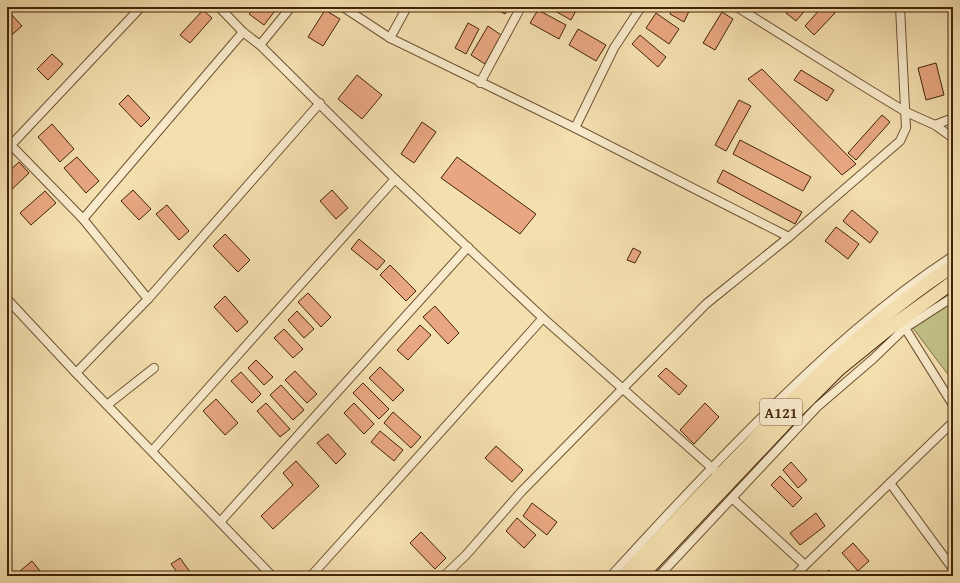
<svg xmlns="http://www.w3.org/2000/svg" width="960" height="583" font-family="'Gentium Book Plus',serif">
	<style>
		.green { fill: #c0c087; stroke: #827248 }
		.building { fill: #e8a780; stroke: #43240a }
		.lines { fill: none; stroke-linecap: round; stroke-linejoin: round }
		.minor-casing { stroke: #6f5333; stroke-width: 10 }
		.trunk-casing { stroke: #43240a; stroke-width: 15 }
		.minor { stroke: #f8eacb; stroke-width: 8 }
		.trunk { stroke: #f4dfaf; stroke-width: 13 }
		.labels { text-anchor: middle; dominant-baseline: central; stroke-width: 4; stroke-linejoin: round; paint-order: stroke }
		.shield { fill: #f8eacb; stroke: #795f44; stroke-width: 1 }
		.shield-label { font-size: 15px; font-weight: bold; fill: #43240a }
	</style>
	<rect width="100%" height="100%" fill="#f4dfaf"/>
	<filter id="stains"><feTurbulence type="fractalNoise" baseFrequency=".005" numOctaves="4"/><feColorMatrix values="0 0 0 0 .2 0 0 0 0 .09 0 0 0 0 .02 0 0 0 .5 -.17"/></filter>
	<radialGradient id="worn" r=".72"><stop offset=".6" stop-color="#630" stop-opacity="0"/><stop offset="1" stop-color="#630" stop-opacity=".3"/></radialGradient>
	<polygon class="green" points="953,289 953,381 909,323"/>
	<g class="building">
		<polygon points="256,7 278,7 264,25 249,14"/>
		<polygon points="492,7 509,7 505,14"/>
		<polygon points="548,7 578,7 571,20"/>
		<polygon points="673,7 691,7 684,22 670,14"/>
		<polygon points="791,7 808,7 796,21 786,13"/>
		<polygon points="822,7 829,7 835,13 814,35 805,26"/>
		<polygon points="203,10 212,18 190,43 180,35"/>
		<polygon points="325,10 340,19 323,46 308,37"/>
		<polygon points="538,10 566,25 559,39 530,23"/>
		<polygon points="722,12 733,19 715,50 703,43"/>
		<polygon points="10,13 22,26 7,39 7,16"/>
		<polygon points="656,13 679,29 669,44 646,28"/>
		<polygon points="468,23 479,29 466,54 455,48"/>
		<polygon points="488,26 501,35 485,64 471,55"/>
		<polygon points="578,29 606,45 596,61 569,45"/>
		<polygon points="640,35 666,57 658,67 632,44"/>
		<polygon points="52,54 63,64 48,80 37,69"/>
		<polygon points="936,63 944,95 926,100 918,68"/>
		<polygon points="762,69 856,164 842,175 748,79"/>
		<polygon points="801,70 834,90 827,101 794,80"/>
		<polygon points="357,75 382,95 362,119 338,99"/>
		<polygon points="128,95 150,118 141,127 119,104"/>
		<polygon points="739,100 751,106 726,151 715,145"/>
		<polygon points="882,115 890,122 856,160 848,153"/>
		<polygon points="422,122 436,132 414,163 401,154"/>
		<polygon points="52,124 74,149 60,162 38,137"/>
		<polygon points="740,140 811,177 803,191 733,154"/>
		<polygon points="77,157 99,181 86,193 64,168"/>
		<polygon points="457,157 536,214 520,234 441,178"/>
		<polygon points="19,162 29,173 7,194 7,173"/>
		<polygon points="723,170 802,212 795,224 717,182"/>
		<polygon points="133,190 151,209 139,220 121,201"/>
		<polygon points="332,190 348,208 336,219 320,201"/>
		<polygon points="45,191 56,203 31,225 20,213"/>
		<polygon points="167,205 189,231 179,240 156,214"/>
		<polygon points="7,207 12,213 7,217"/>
		<polygon points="852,210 878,232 870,243 843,221"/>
		<polygon points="836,227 859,244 848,259 825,241"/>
		<polygon points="225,234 250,260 238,272 213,246"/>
		<polygon points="359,239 385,261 377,270 351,249"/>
		<polygon points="633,248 641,252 635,263 627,260"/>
		<polygon points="390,265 416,291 406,301 380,275"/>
		<polygon points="308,293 331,317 321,327 298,302"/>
		<polygon points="225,296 248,322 237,332 214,307"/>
		<polygon points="435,306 459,333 448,344 423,317"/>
		<polygon points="297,311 314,329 304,338 288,320"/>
		<polygon points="420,325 431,335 408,360 397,350"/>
		<polygon points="284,329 303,349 293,358 274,338"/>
		<polygon points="256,360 273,377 264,385 248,368"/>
		<polygon points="380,367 404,390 393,401 369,378"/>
		<polygon points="666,368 687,386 679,395 658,376"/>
		<polygon points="295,371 317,394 307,403 285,380"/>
		<polygon points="241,372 261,394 252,403 231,381"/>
		<polygon points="363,383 389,409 379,419 353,393"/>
		<polygon points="281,385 304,410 293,420 270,395"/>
		<polygon points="216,399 238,423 225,435 203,411"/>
		<polygon points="266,403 290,429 280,437 257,411"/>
		<polygon points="354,403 374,424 364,434 344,413"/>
		<polygon points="705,403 719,417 694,444 680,430"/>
		<polygon points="393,412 421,437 411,448 384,423"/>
		<polygon points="380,431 403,450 394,461 371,442"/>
		<polygon points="328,434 346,454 336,464 317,443"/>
		<polygon points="496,446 523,470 512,482 485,458"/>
		<polygon points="296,461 319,486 273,529 261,516 293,485 283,473"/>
		<polygon points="791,462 807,480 798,488 783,470"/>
		<polygon points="780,476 802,498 793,507 771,485"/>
		<polygon points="532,503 557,522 547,535 523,516"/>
		<polygon points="816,513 825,526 800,545 790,533"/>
		<polygon points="517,518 536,535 524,548 506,531"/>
		<polygon points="421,532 446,558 435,569 410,543"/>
		<polygon points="853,543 869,561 858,571 842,553"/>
		<polygon points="180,558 193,576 180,576 171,564"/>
		<polygon points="32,561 44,576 24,576 20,571"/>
		<polygon points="829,570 834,576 822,576"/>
	</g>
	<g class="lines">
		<defs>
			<g id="minor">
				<polyline points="219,7 243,32 260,45 395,179 543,318 720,475"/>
				<polyline points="343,7 390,38 575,128 789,237"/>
				<polyline points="737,7 868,89 906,112 935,125 953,138"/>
				<polyline points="390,38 407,7"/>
				<polyline points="260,45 291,7"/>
				<polyline points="480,83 521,7"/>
				<polyline points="935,125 953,118"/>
				<polyline points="575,128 614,48 641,7"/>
				<polyline points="7,141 83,219 148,299"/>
				<polyline points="11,145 141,7"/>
				<polyline points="83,219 243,32"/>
				<polyline points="7,299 76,373 272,576"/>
				<polyline points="905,328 953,405"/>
				<polyline points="76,373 148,299 320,103"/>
				<polyline points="107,405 154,368"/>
				<polyline points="152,451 395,179"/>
				<polyline points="890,483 953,569"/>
				<polyline points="732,498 805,565"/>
				<polyline points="220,522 468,247"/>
				<polyline points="311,576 543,318"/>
				<polyline points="444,576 466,555 521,492 706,304 789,237 900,141 906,128 900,7"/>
				<path d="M611,576C661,521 712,466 765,414C824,356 884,301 953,256"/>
				<polyline points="659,576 817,407 874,358 905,328 953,297"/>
				<polyline points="794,576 953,422"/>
			</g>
			<g id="trunk">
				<path d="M624,576C666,531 708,487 751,443C812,379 879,314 953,266"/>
				<polyline points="641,576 795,413 839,369 887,330 953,282"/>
			</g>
		</defs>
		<use href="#minor" class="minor-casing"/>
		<use href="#trunk" class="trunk-casing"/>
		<use href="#minor" class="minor"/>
		<use href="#trunk" class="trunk"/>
	</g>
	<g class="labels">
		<rect class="shield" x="760" y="399" width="42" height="26" rx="3"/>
		<g class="shield-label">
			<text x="781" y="412">A121</text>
		</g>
	</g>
	<rect width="960" height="583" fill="none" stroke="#f4dfaf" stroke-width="24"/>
	<rect x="8" y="8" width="944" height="567" fill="none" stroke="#43240a" stroke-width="2"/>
	<rect x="12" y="12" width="936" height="559" fill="none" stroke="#43240a"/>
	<rect width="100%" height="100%" filter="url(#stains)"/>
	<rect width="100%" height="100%" fill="url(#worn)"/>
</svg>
